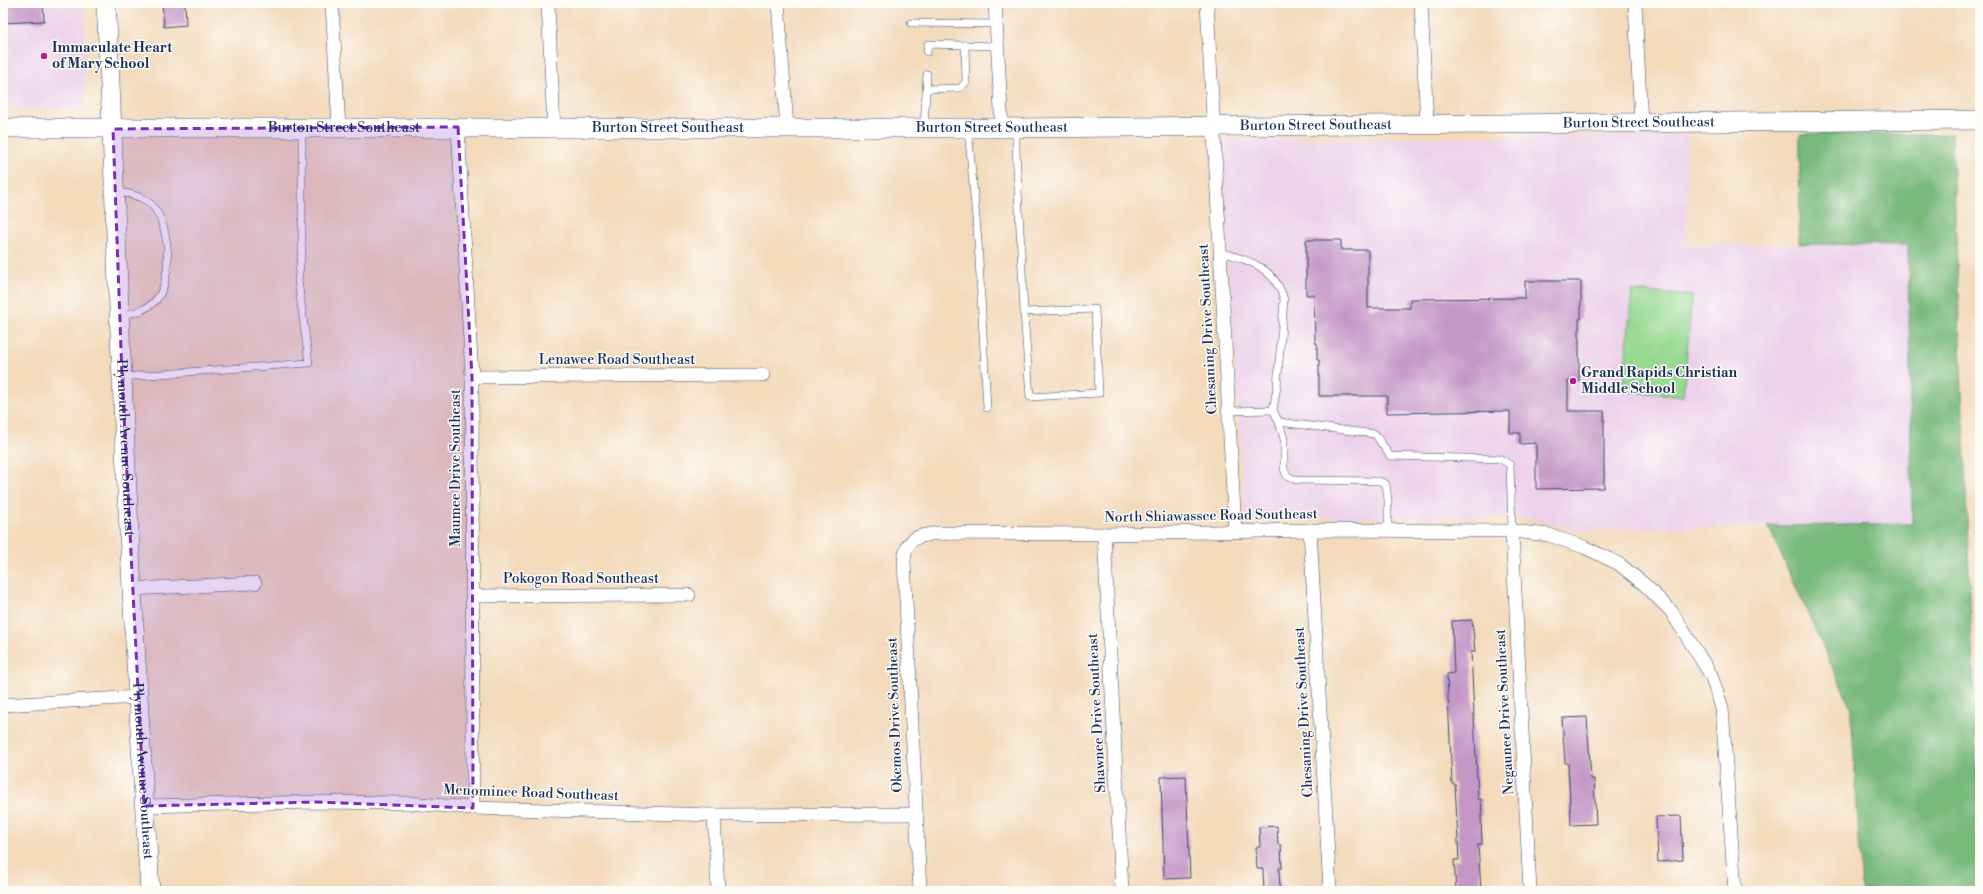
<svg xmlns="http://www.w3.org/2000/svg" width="1983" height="894" font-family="'Libre Bodoni',serif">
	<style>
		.built { fill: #ecd1ea }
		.green { fill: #96d991; stroke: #588478 }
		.forest { fill: #78b97b; stroke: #4a746c }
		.building { fill: #c497c7 }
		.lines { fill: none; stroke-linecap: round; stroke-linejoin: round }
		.service-casing { stroke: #3b496c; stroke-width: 8 }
		.minor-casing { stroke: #3b496c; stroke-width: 14 }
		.secondary-casing { stroke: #3b496c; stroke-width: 20 }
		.service { stroke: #fff; stroke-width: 7 }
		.minor { stroke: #fff; stroke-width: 13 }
		.secondary { stroke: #fff; stroke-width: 19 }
		.marked { fill: #7b2cbf; fill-opacity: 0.2; stroke: #7b2cbf; stroke-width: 3; stroke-dasharray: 8 5; stroke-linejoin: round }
		.poi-dot { fill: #b5179e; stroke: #fdfcf7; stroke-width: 1.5 }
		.labels { text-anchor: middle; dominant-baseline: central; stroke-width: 3; stroke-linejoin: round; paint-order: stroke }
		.poi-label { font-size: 14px; font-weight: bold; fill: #1b2f5e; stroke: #fdfcf7; text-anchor: start }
		.street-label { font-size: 14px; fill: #1b2f5e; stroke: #fdfcf7 }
	</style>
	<rect width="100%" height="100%" fill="#fdfcf7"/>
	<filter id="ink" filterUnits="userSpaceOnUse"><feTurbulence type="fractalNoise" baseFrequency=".025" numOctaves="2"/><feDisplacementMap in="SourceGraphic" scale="8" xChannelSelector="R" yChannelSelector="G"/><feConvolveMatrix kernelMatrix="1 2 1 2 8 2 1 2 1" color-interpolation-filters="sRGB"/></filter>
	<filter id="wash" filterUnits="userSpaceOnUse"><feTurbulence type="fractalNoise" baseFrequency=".012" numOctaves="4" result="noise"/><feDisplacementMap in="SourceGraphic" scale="16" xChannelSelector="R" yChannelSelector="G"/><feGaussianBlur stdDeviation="0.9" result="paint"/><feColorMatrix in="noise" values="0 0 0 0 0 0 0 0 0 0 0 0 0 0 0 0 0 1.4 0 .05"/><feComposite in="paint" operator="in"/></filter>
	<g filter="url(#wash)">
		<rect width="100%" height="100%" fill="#f3dabb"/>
		<g class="built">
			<polygon points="3,3 84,3 85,109 3,109"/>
			<polygon points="1688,135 1687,244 1908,245 1912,524 1574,530 1527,518 1245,518 1221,140"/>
		</g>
		<polygon class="green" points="1632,291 1692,296 1683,396 1623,391"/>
		<polygon class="forest" points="1800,134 1952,134 1980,852 1980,891 1862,891 1851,708 1768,526 1912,524 1908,245 1799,244"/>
		<g id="blocks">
			<g class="building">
				<polygon points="3,3 43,3 44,21 3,23"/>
				<polygon points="162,3 185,3 186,25 164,27"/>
				<polygon points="1306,240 1341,240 1341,250 1368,250 1368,308 1410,308 1410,299 1525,298 1525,281 1581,281 1581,319 1579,319 1579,381 1568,381 1568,411 1604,411 1604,488 1536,489 1536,443 1520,444 1520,433 1510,433 1510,411 1387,413 1387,396 1319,396 1319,360 1317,360 1317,343 1315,343 1314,295 1306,295"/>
				<polygon points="1472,620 1475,652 1471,652 1478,799 1481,799 1482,815 1481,815 1482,844 1478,844 1481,891 1456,891 1454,860 1459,860 1455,784 1452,784 1447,674 1454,673 1452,621"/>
				<polygon points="1587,717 1591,779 1594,779 1596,824 1571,825 1568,763 1565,763 1562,718"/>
				<polygon points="1186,776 1190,878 1164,879 1161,777"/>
				<polygon points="1681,816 1683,860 1658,862 1656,817"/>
				<polygon points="1277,826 1278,845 1281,845 1282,868 1279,868 1280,891 1264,891 1263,869 1257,869 1256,847 1260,847 1259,827"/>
			</g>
		</g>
	</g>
	<g filter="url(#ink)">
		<use href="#blocks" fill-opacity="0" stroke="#3b496c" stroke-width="1"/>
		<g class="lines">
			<defs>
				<g id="service">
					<polyline points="911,23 996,24"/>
					<polyline points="927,52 928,44 997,46"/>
					<polyline points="927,89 960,88 966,82 965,45"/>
					<polyline points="924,128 927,74"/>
					<polyline points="968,128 978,241 987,408"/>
					<polyline points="1016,128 1016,149 1024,312 1095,309 1099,393 1030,397 1024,312"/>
					<path d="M115,191C126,193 138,195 147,201C171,217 174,280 156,300C146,311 133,313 120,316"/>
					<path d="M1220,252C1249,260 1276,268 1284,300L1277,387L1273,410L1279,422L1375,434L1390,456L1501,459L1510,465L1512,531"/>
					<polyline points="122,377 309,363 298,280 302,250 302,129"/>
					<polyline points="1229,411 1273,410"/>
					<polyline points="1279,422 1284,439 1284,469 1287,476 1296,480 1379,481 1386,484 1388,500 1388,531"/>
				</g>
				<g id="minor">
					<polyline points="332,3 339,129"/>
					<polyline points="548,3 554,128"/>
					<polyline points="778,3 787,128"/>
					<polyline points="995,3 1002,128"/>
					<polyline points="1207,3 1235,531"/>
					<polyline points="1421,3 1427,125"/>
					<polyline points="1635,3 1641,123"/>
					<polyline points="458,127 472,377 473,808"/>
					<polyline points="472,377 763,375"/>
					<polyline points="1310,530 1330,891"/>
					<polyline points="1512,531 1530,891"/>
					<polyline points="1104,534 1122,891"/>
					<polyline points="132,589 255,583"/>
					<polyline points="473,596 689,595"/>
					<polyline points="3,705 138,697"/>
					<polyline points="144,806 316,802 408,803 473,808 714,815 916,814"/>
					<polyline points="714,815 718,891"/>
					<path d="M920,891L904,560C907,536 918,536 939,533L1104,534L1310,530L1512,531L1549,535L1584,547L1619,564L1645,585L1671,611L1711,675L1722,708L1735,891"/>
				</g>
				<g id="secondary">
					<path id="s1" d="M106,3C113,128 116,253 122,378C129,549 139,720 150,891"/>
					<path id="s2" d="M3,128H1002L1980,120"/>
				</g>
			</defs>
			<use href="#service" class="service-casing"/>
			<use href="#minor" class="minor-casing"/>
			<use href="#secondary" class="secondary-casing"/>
			<use href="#service" class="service"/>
			<use href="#minor" class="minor"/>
			<use href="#secondary" class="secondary"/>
		</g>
	</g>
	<path class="marked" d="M458,127L472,377L473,808L316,802L144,806L122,377L113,129Z"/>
	<g class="poi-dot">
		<circle cx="44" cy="56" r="4"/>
		<circle cx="1573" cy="381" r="4"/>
	</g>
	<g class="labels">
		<g class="poi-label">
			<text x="52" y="48">Immaculate Heart<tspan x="52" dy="16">of Mary School</tspan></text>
			<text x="1581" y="373">Grand Rapids Christian<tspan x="1581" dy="16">Middle School</tspan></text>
		</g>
		<g class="street-label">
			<text stroke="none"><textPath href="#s2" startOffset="1636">Burton Street Southeast</textPath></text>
			<text stroke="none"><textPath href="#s2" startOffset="1313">Burton Street Southeast</textPath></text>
			<text stroke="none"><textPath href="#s2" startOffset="341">Burton Street Southeast</textPath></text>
			<text stroke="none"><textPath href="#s2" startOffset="665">Burton Street Southeast</textPath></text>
			<text stroke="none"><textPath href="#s2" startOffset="989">Burton Street Southeast</textPath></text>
			<text transform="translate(1208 329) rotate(-93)">Chesaning Drive Southeast</text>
			<text x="617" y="360">Lenawee Road Southeast</text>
			<text stroke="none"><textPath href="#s1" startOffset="445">Plymouth Avenue Southeast</textPath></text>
			<text transform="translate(456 468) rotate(-90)">Maumee Drive Southeast</text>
			<text transform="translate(1211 516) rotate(-1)">North Shiawassee Road Southeast</text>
			<text x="581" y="579">Pokogon Road Southeast</text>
			<text transform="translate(1304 712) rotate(-93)">Chesaning Drive Southeast</text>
			<text transform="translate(1505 712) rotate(-93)">Negaunee Drive Southeast</text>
			<text transform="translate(1097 713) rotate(-93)">Shawnee Drive Southeast</text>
			<text transform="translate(895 715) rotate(-92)">Okemos Drive Southeast</text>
			<text stroke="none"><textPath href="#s1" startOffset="769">Plymouth Avenue Southeast</textPath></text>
			<text transform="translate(531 793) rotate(2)">Menominee Road Southeast</text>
		</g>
	</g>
	<rect width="1983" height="894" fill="none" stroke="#fdfcf7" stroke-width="16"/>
</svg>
